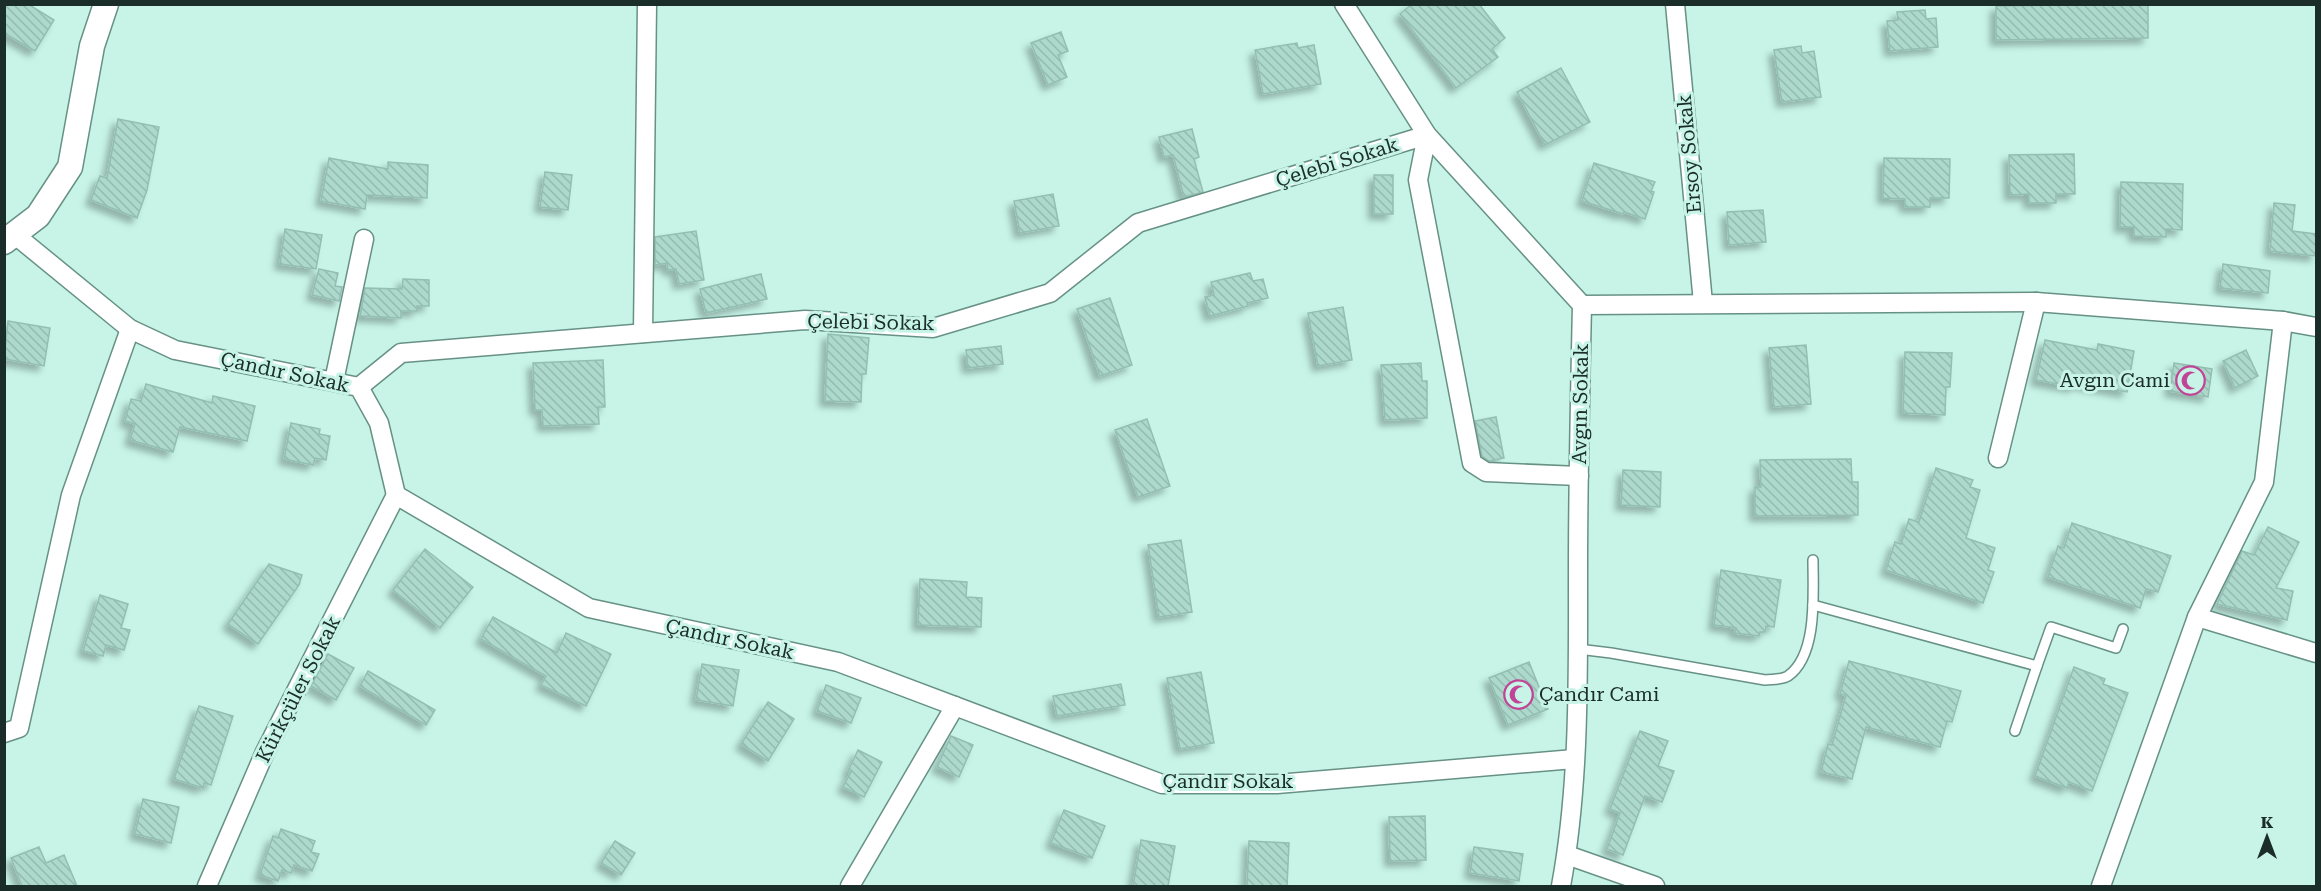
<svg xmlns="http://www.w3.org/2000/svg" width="2321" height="891" font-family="'Roboto Serif',serif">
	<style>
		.building { fill: url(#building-back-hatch); stroke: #93beb1; stroke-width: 1.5; filter: url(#shadow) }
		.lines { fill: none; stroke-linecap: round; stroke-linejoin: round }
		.service-casing { stroke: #679185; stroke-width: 12 }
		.minor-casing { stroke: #679185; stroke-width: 21 }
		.tertiary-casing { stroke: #679185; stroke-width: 27 }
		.service { stroke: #fff; stroke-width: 9 }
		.minor { stroke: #fff; stroke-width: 18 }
		.tertiary { stroke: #fff; stroke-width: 24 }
		.labels { text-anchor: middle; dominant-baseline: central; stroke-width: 6; stroke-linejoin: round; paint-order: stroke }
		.street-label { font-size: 20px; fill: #1b2d28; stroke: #c7f4e7 }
		.poi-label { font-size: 20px; fill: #1b2d28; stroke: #c7f4e7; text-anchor: end }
	</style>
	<defs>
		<pattern id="building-back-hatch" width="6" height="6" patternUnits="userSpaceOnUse" patternTransform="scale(1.5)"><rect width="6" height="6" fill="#add9cc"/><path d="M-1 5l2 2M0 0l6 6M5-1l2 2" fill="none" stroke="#94bbaf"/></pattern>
		<filter id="shadow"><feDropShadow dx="-5.5" dy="5.5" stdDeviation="3" flood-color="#0004"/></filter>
	</defs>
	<rect width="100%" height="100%" fill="#c7f4e7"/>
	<g class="building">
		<polygon points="4,4 28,4 54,20 35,51 4,33"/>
		<polygon points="1412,4 1479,4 1505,38 1492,49 1498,57 1456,88 1400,14"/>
		<polygon points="2148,4 2148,38 1996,40 1996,6"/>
		<polygon points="1925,10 1926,19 1936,18 1938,47 1890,51 1887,21 1898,20 1897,12"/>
		<polygon points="1061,32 1068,51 1058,55 1067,77 1048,85 1031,43"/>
		<polygon points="1297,43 1298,48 1314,45 1321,84 1263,94 1255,50"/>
		<polygon points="1801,46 1802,53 1814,51 1821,97 1782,102 1774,50"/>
		<polygon points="1561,68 1590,122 1545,145 1517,92"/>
		<polygon points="118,119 159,127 147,190 137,218 91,200 100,176 107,178"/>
		<polygon points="1192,129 1199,157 1194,159 1203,192 1184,197 1173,155 1164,157 1159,137"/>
		<polygon points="2074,154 2075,194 2056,194 2056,203 2029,203 2029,194 2010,195 2009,155"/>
		<polygon points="329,158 388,169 388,162 428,165 427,198 367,195 365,209 321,201"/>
		<polygon points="1884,158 1950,159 1949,198 1930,198 1930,207 1905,207 1905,199 1883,198"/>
		<polygon points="1594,163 1655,182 1651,191 1654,192 1645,219 1624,212 1623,214 1582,201"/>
		<polygon points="545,172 572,175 568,210 540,207"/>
		<rect x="1374" y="175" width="19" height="39"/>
		<polygon points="2121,182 2183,184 2182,230 2166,229 2166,237 2134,236 2134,227 2120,227"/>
		<polygon points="1053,194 1059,226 1020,233 1014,201"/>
		<polygon points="2274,203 2295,205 2292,231 2316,234 2316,256 2270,251"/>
		<polygon points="1763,210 1766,242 1729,245 1727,212"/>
		<polygon points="285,229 322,235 316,269 280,264"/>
		<polygon points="696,231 704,280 679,284 676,269 668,270 667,263 655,265 655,237"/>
		<polygon points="2223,264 2270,271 2268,293 2220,288"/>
		<polygon points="319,269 338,273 335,286 342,287 339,301 312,295"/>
		<polygon points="1250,273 1253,281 1263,279 1268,298 1247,303 1248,306 1210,316 1205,297 1214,295 1211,282"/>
		<polygon points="761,274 767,299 706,313 700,289"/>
		<polygon points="403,279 429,280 429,306 417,306 417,311 401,311 401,318 360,316 365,288 402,289"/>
		<polygon points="1110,298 1132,365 1100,376 1077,309"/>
		<polygon points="1343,307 1352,360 1318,366 1308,313"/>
		<polygon points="8,321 50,328 44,366 4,359"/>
		<polygon points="828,334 869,338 866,374 862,374 861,402 825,401"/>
		<polygon points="2045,340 2097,350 2098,344 2134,351 2127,392 2075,383 2074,387 2036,380"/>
		<polygon points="1806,345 1811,404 1774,407 1769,348"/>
		<polygon points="1001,346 1003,364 968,368 966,350"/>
		<polygon points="2246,350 2258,376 2235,388 2223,361"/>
		<polygon points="1905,352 1952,353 1950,387 1946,387 1945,415 1903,413"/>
		<polygon points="603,360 605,407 598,407 599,424 543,426 542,410 535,410 533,363"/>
		<polygon points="1421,363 1422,381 1427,381 1427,418 1385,420 1381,365"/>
		<polygon points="2174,363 2212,369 2208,397 2170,391"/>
		<polygon points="146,384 212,403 213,396 255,406 247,441 180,427 173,452 130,440 135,424 125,421 131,399 141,401"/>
		<polygon points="1496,417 1504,458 1489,461 1482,456 1475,421"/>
		<polygon points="1147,419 1170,486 1138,497 1115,430"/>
		<polygon points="291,423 320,429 319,434 330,436 326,460 315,458 313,465 284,459"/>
		<polygon points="1851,459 1852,482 1858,482 1858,515 1755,516 1755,487 1761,487 1760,460"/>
		<polygon points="1936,468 1973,480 1970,487 1980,490 1966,538 1995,548 1988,570 1994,572 1983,603 1886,570 1895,542 1901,544 1909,519 1919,522"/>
		<polygon points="1623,470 1661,472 1660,507 1621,505"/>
		<polygon points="2072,523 2171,556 2158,592 2146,589 2140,608 2048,577 2058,546 2064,548"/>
		<polygon points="2268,527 2299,542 2276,588 2293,591 2287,620 2217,604 2242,551 2254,555"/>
		<polygon points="1181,540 1192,612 1159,617 1148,545"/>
		<polygon points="425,549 473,587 440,628 393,590"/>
		<polygon points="269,564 302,575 299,585 258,644 228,624"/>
		<polygon points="1721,570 1781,580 1774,627 1766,626 1765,632 1760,632 1759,636 1735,633 1736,628 1714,625"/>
		<polygon points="920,579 967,582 966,597 982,598 981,627 918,625"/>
		<polygon points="100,595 128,604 121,628 130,630 124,650 106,645 103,656 83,651"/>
		<polygon points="493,617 557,653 566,633 611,654 586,706 541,685 546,676 481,639"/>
		<polygon points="328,654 354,668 336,700 311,686"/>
		<polygon points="1849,661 1961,691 1952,722 1947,721 1940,747 1866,727 1852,779 1821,772 1828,744 1832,745 1846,695 1840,694"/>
		<polygon points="1529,662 1548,709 1508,725 1489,678"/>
		<polygon points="702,664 739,670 733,706 696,700"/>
		<polygon points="2074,667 2105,679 2103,684 2128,693 2092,791 2069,782 2067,788 2035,776"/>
		<polygon points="368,671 435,710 426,725 360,686"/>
		<polygon points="1201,672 1214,743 1180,749 1167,678"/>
		<polygon points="1121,684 1125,705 1057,716 1053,696"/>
		<polygon points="826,685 861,698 851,723 817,711"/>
		<polygon points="768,702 794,719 768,761 741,744"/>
		<polygon points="199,706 233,716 211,785 204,783 203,788 174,779"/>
		<polygon points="1640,731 1668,741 1658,766 1674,771 1662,802 1645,796 1623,855 1607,849 1620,813 1610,809"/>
		<polygon points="951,736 973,745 959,777 937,767"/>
		<polygon points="858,750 882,762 864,797 843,787 851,772 848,771"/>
		<polygon points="143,799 179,807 171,843 135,834"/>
		<polygon points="1064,810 1105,826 1092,858 1051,843"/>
		<polygon points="1425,816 1426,860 1390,861 1389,817"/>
		<polygon points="281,829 315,841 311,852 319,854 312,871 294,865 291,873 282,870 278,881 260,875 273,836 278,838"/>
		<polygon points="1141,840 1175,846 1168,886 1133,886"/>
		<polygon points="615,841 635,853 621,875 601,863"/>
		<polygon points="1249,841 1289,843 1287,886 1247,886"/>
		<polygon points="39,847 46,863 64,855 77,886 22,886 11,858"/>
		<polygon points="1474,847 1523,854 1519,881 1470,873"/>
	</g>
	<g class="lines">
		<defs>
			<g id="service">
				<polyline points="1813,605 2037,666 2051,627 2116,648 2123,629"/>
				<path d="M1578,649L1611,653L1765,680C1772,679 1782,680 1788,676C1818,655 1813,593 1813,560"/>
				<polyline points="2015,731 2037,666"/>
			</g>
			<g id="minor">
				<path d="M1344,4L1427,135L1582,305C1580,393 1578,481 1578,569C1578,674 1580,783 1561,886"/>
				<polyline points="1675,4 1703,303"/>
				<polyline points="14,234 130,329 175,350 359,387 379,423 396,495 589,608 838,662 1162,784 1277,784 1574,759"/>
				<polyline points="1582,305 2036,302 2283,321 2316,327"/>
				<polyline points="643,333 647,4"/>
				<polyline points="334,381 364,239"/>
				<polyline points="359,387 401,353 805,320 933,328 1050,293 1138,223 1427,135 1418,180 1472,463 1486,472 1579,476"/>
				<polyline points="1998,458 2036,302"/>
				<polyline points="2197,617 2316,653"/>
				<polyline points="4,733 19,728 71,495 130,329"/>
				<polyline points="1567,855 1655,886"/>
				<polyline points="207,886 265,752 396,495"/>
				<polyline points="850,886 955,706"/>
				<polyline points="2101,886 2197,617 2264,482 2283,321"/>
			</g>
			<polyline id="tertiary" points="4,242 38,216 70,167 92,46 106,4"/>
		</defs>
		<use href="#service" class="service-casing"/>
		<use href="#minor" class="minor-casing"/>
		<use href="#tertiary" class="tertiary-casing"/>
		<use href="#service" class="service"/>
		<use href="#minor" class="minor"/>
		<use href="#tertiary" class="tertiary"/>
	</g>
	<defs>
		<symbol id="mosque-ring" viewBox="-11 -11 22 22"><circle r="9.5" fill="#c7f4e7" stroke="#c04597" stroke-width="1.5"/><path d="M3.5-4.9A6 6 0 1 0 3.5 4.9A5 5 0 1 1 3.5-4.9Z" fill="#c04597"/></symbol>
	</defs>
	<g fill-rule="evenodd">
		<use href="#mosque-ring" x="2174" y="364" width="33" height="33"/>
		<use href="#mosque-ring" x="1502" y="678" width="33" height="33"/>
	</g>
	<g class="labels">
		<g class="street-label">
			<text transform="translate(1689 154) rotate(-95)">Ersoy Sokak</text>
			<text transform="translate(1337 162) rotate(-17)">Çelebi Sokak</text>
			<text transform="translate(871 322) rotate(1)">Çelebi Sokak</text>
			<text transform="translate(285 372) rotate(12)">Çandır Sokak</text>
			<text transform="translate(1580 404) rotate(-89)">Avgın Sokak</text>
			<text transform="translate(730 639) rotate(12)">Çandır Sokak</text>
			<text transform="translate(298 689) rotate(-63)">Kürkçüler Sokak</text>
			<text x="1228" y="781">Çandır Sokak</text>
		</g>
		<g class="poi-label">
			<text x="2170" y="380">Avgın Cami</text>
			<text x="1539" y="694" text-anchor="start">Çandır Cami</text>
		</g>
	</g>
	<rect width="2321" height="891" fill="none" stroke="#1b2d28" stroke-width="12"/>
	<g transform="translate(2267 837)" stroke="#c7f4e7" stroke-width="4.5" paint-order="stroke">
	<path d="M0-4.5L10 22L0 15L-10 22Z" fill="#1b2d28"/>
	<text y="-9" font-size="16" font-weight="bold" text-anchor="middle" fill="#1b2d28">K</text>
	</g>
</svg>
